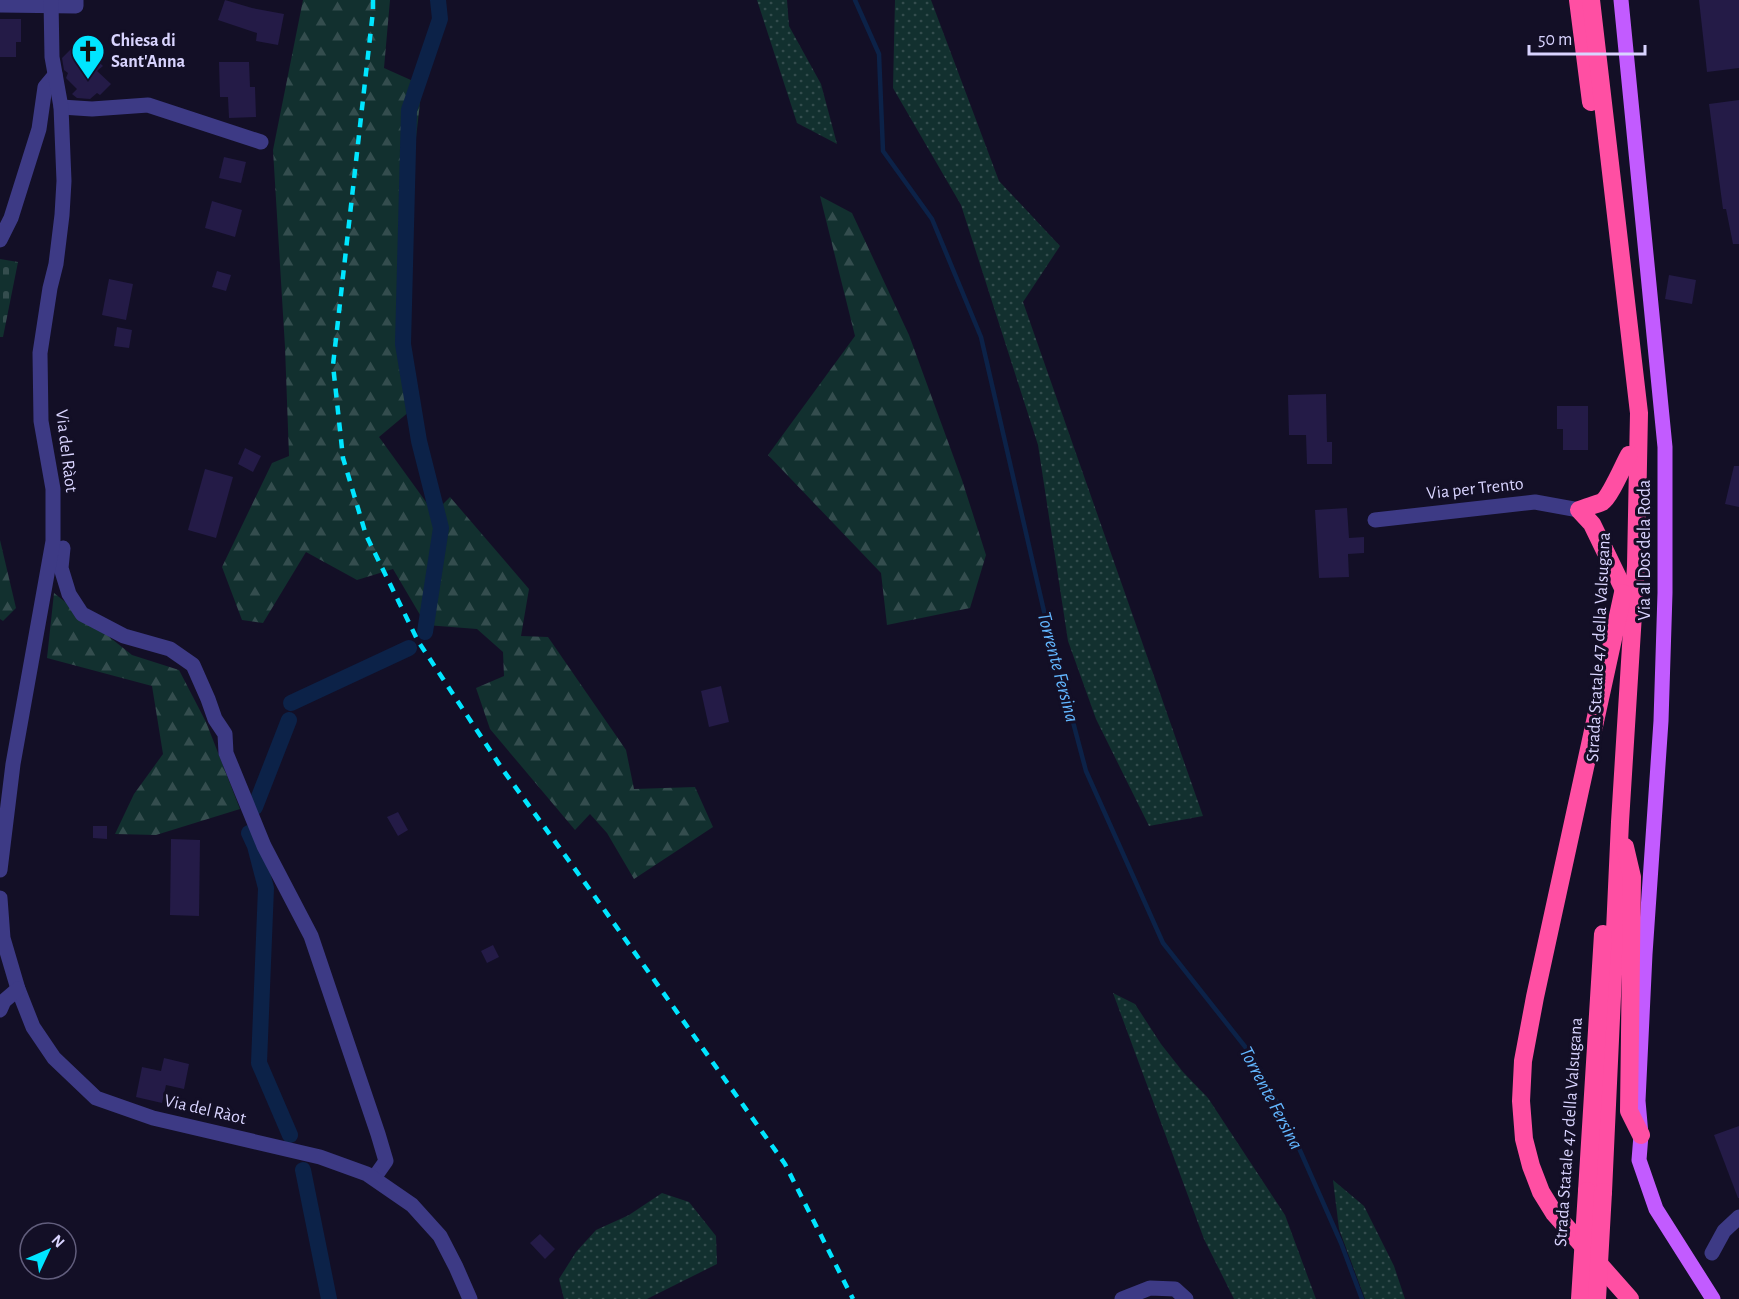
<svg xmlns="http://www.w3.org/2000/svg" width="1739" height="1299" font-family="'Alegreya Sans',sans-serif">
	<style>
		.grass { fill: url(#grass-dots) }
		.forest { fill: url(#forest-firs) }
		.cemetery { fill: url(#cemetery-stones) }
		.lines { fill: none; stroke-linecap: round; stroke-linejoin: round }
		.stream { stroke: #0c2248; stroke-width: 4.5 }
		.canal { stroke: #0c2248; stroke-width: 16 }
		.building { fill: #241b47 }
		.minor { stroke: #3d3a85; stroke-width: 15 }
		.major { stroke: #c25bff; stroke-width: 15 }
		.highway { stroke: #ff4fa3; stroke-width: 18 }
		.rail { stroke: #00e5ff; stroke-width: 4.5; stroke-dasharray: 9 8; stroke-linecap: butt }
		.highway-bridge { stroke: #ff4fa3; stroke-width: 18 }
		.labels { text-anchor: middle; dominant-baseline: central; stroke-width: 6; stroke-linejoin: round; paint-order: stroke }
		.poi-label { font-size: 18px; font-weight: bold; fill: #d9d4ff; stroke: #130f26; text-anchor: start }
		.street-label { font-size: 18px; fill: #d9d4ff; stroke: #130f26 }
		.water-label { font-size: 20px; font-style: italic; fill: #62b6ff; stroke: #130f26 }
	</style>
	<defs>
		<pattern id="grass-dots" width="8" height="8" patternUnits="userSpaceOnUse" patternTransform="scale(1.5)"><rect width="8" height="8" fill="#12302f"/><path d="M2 2h.1M6 6h.1" fill="none" stroke="#344d4e" stroke-width="1.8" stroke-linecap="round"/></pattern>
		<pattern id="forest-firs" width="22" height="20" patternUnits="userSpaceOnUse" patternTransform="scale(1.5)"><rect width="22" height="20" fill="#12302f"/><path d="M5 1l3.5 6h-7zM16 11l3.5 6h-7z" fill="#344d4e"/></pattern>
		<pattern id="cemetery-stones" width="16" height="16" patternUnits="userSpaceOnUse" patternTransform="scale(1.5)"><rect width="16" height="16" fill="#12302f"/><path d="M2 7V4a2 2 0 0 1 4 0v3zM10 15v-3a2 2 0 0 1 4 0v3z" fill="#344d4e"/></pattern>
	</defs>
	<rect width="100%" height="100%" fill="#130f26"/>
	<g class="grass">
		<polygon points="757,0 787,0 789,26 821,84 837,144 797,123"/>
		<polygon points="895,0 931,0 999,181 1060,246 1023,302 1203,816 1149,826 1096,719 1068,641 1038,445 961,205 893,88"/>
		<polygon points="1113,993 1135,1004 1161,1044 1183,1072 1208,1098 1285,1215 1316,1299 1234,1299 1204,1239"/>
		<polygon points="1333,1180 1364,1206 1394,1266 1405,1299 1365,1299 1339,1229"/>
		<polygon points="662,1193 689,1202 716,1236 717,1264 647,1299 564,1299 559,1279 576,1252 596,1230 629,1215"/>
	</g>
	<g class="forest">
		<polygon points="303,0 390,0 384,68 422,85 406,226 397,333 410,411 379,437 434,513 450,497 529,589 521,636 548,637 626,750 634,789 695,787 713,827 634,879 607,833 590,814 575,830 490,729 476,688 504,676 503,652 477,629 426,625 393,569 357,580 306,552 263,623 242,620 222,567 272,463 289,456 285,347 273,150"/>
		<polygon points="820,196 852,213 909,335 962,480 986,555 970,608 887,625 881,573 768,455 855,336"/>
		<polygon points="0,540 16,608 3,621 0,619"/>
		<polygon points="54,593 132,655 179,670 206,722 240,809 156,835 115,834 134,794 163,754 152,686 47,658"/>
	</g>
	<polygon class="cemetery" points="0,259 18,262 3,337 0,337"/>
	<g class="lines">
		<polyline class="stream" points="855,0 879,54 883,151 932,219 981,337 1046,620 1086,771 1163,943 1254,1058 1287,1121 1341,1243 1362,1299"/>
		<g class="canal">
			<polyline points="425,632 441,528 419,441 403,344 409,110 440,19 438,0"/>
			<polyline points="291,703 409,648"/>
			<polyline points="255,807 289,720"/>
			<polyline points="249,833 255,846 266,888 259,1063 290,1135"/>
			<polyline points="303,1170 329,1299"/>
		</g>
	</g>
	<g class="building">
		<polygon points="225,0 252,8 284,14 278,45 256,41 257,33 218,20"/>
		<polygon points="1699,0 1739,0 1739,68 1707,72"/>
		<polygon points="0,19 21,19 21,42 16,42 16,57 0,57"/>
		<polygon points="72,48 84,60 90,54 103,66 97,71 111,84 100,95 97,93 90,99 77,98 72,94 77,89 66,78 68,73 64,70 62,58"/>
		<polygon points="219,62 249,62 250,87 255,87 256,117 229,118 228,97 220,97"/>
		<polygon points="1739,100 1739,244 1733,244 1726,209 1723,209 1709,104"/>
		<polygon points="224,157 246,162 241,183 219,178"/>
		<polygon points="212,201 242,210 235,237 205,228"/>
		<polygon points="217,271 231,275 226,291 212,287"/>
		<polygon points="1669,275 1696,280 1692,304 1665,299"/>
		<polygon points="109,279 133,284 126,320 102,315"/>
		<polygon points="117,327 132,330 129,348 114,346"/>
		<polygon points="1326,394 1327,442 1332,442 1332,464 1307,464 1306,435 1289,435 1288,395"/>
		<polygon points="1557,406 1588,406 1588,450 1563,450 1563,429 1557,429"/>
		<polygon points="245,448 261,456 253,472 238,464"/>
		<polygon points="1734,466 1739,466 1739,507 1725,504"/>
		<polygon points="205,469 233,477 216,538 188,530"/>
		<polygon points="1347,508 1349,538 1364,537 1364,553 1348,554 1349,577 1319,578 1315,510"/>
		<polygon points="721,686 729,722 709,727 701,691"/>
		<polygon points="398,812 408,830 398,836 387,817"/>
		<polygon points="93,826 107,826 107,839 93,838"/>
		<polygon points="171,839 200,840 199,916 170,915"/>
		<polygon points="493,945 499,957 487,963 481,951"/>
		<polygon points="164,1058 189,1064 184,1089 166,1085 162,1103 136,1097 142,1067 161,1071"/>
		<polygon points="1739,1126 1739,1198 1738,1198 1714,1135"/>
		<polygon points="540,1234 555,1249 545,1259 530,1243"/>
	</g>
	<g class="lines">
		<g class="minor">
			<polyline points="0,5 76,6 76,0"/>
			<polyline points="61,107 92,109 148,105 261,142"/>
			<polyline points="0,240 11,218 39,129 45,87 55,75"/>
			<polyline points="1375,520 1535,502 1579,510"/>
			<polyline points="63,548 61,568 69,594 82,614 124,636 170,649 193,665 208,699 215,719 225,734 226,753 264,846 311,936 378,1134 386,1161 374,1178"/>
			<polyline points="0,870 13,764 53,541 53,489 41,421 40,353 50,288 56,264 62,215 64,181 61,107 52,57 51,0"/>
			<polyline points="0,898 3,938 18,989 33,1027 54,1058 96,1098 153,1118 320,1157 367,1174 412,1205 440,1236 456,1267 470,1299"/>
			<polyline points="0,1010 4,1001 18,989"/>
			<polyline points="1712,1253 1724,1231 1739,1217"/>
			<polyline points="1122,1299 1150,1288 1175,1289 1186,1299"/>
		</g>
		<polyline class="major" points="1621,0 1665,447 1665,593 1661,721 1645,954 1638,1101 1641,1135 1639,1160 1656,1209 1713,1299"/>
		<g class="highway">
			<polyline points="1578,0 1591,102"/>
			<polyline points="1591,0 1639,413 1636,566 1620,822 1603,1192"/>
			<path d="M1623,588L1592,524L1579,510C1586,507 1595,505 1602,502C1610,497 1623,466 1629,455"/>
			<polyline points="1623,593 1535,997 1523,1061 1521,1101 1524,1139 1531,1166 1541,1192 1554,1213 1630,1299"/>
			<polyline points="1625,847 1632,877 1629,1111 1641,1135"/>
			<polyline points="1587,1191 1603,934"/>
		</g>
		<polyline class="rail" points="373,0 373,11 333,365 343,458 366,535 418,641 503,770 593,894 785,1164 853,1299"/>
		<g class="highway-bridge">
			<polyline points="1580,1299 1587,1191"/>
			<polyline points="1597,1299 1603,1192"/>
		</g>
	</g>
	<defs>
		<symbol id="church-pin" viewBox="-11 -11 22 30"><path d="M0 17L-7.5 6A9.5 9.5 0 1 1 7.5 6Z" fill="#00e5ff" stroke="#130f26"/><path d="M-1.2-6h2.4v3.5h3.3v2.4h-3.3V6h-2.4V-.1h-3.3v-2.4h3.3Z" fill="#111"/></symbol>
	</defs>
	<g fill-rule="evenodd">
		<use href="#church-pin" x="69" y="32" width="38" height="52"/>
	</g>
	<g class="labels">
		<g class="poi-label">
			<text x="111" y="41">Chiesa di<tspan x="111" dy="21">Sant'Anna</tspan></text>
		</g>
		<g class="street-label">
			<text transform="translate(66 451) rotate(83)">Via del Ràot</text>
			<text transform="translate(1475 489) rotate(-6)">Via per Trento</text>
			<text transform="translate(1645 550) rotate(-90)">Via al Dos dela Roda</text>
			<text transform="translate(1599 647) rotate(-87)">Strada Statale 47 della Valsugana</text>
			<text transform="translate(205 1110) rotate(13)">Via del Ràot</text>
			<text transform="translate(1569 1132) rotate(-86)">Strada Statale 47 della Valsugana</text>
		</g>
		<g class="water-label">
			<text transform="translate(1058 667) rotate(75)">Torrente Fersina</text>
			<text transform="translate(1271 1098) rotate(62)">Torrente Fersina</text>
		</g>
	</g>
	<g transform="translate(48 1251) rotate(46)"><circle r="28" fill="#130f26" stroke="#625e7d" stroke-width="1.5"/>
	<path d="M0-4.5L10 22L0 15L-10 22Z" fill="#00e5ff"/>
	<text y="-9" font-size="16" font-weight="bold" text-anchor="middle" fill="#d9d4ff">N</text>
	</g>
	<path d="M1529 45v9h116v-9" fill="none" stroke="#d9d4ff" stroke-width="3"/>
	<text x="1538" y="45" font-size="18" fill="#d9d4ff" stroke="#130f26" stroke-width="4.5" paint-order="stroke">50 m</text>
</svg>
